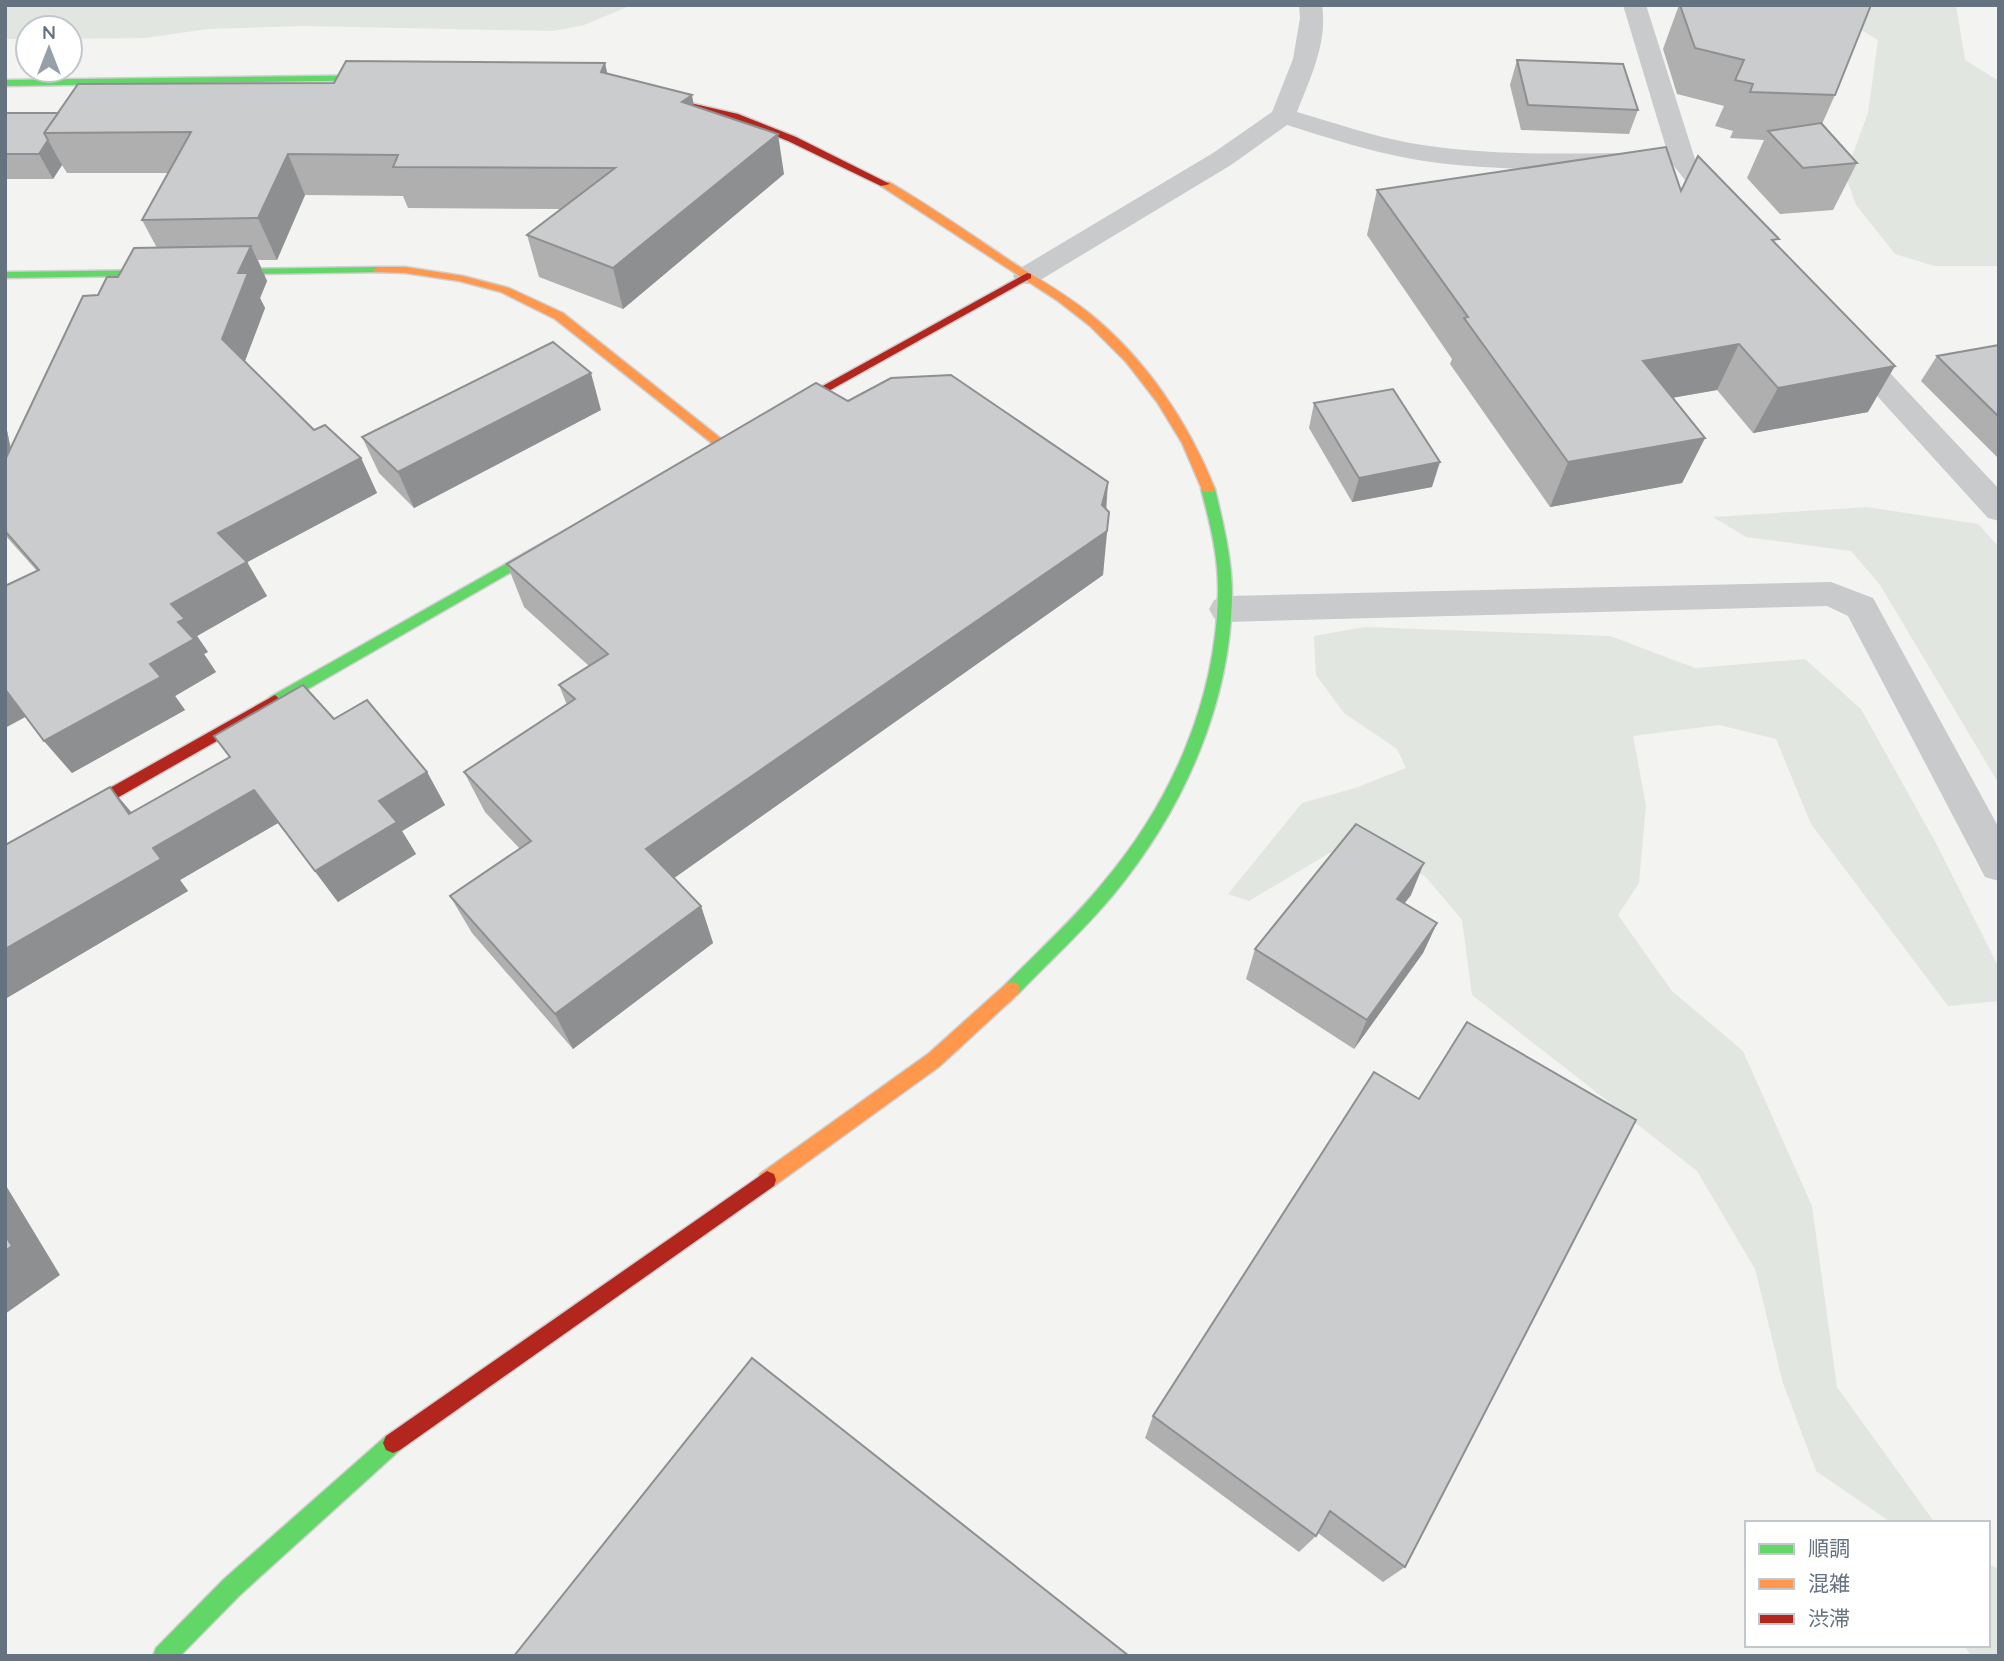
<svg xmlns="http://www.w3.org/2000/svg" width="2004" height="1661" font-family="Quicksand,'Noto Sans JP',sans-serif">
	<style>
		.green { fill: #e2e6e0 }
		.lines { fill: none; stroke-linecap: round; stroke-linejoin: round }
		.fast-casing { stroke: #cfcfd0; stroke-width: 3 }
		.slow-casing { stroke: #cfcfd0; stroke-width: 3 }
		.jam-casing { stroke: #cfcfd0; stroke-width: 3 }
		.street { fill: #c8cacb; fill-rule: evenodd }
		.fast { fill: #63d668; fill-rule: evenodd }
		.slow { fill: #ff974d; fill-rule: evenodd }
		.jam { fill: #b3261e; fill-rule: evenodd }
		.wall { fill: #afafb0 }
		.shaded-wall { fill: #8e8f90 }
		.building { fill: #cbcccd; stroke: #8e8f90; stroke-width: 2 }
	</style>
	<rect width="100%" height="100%" fill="#f3f3f2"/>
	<g class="green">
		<polygon points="5,5 632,5 584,25 553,31 303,26 208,29 145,38 70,39 70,28 28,28 28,39 5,39"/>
		<polygon points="1763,5 1956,5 1965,60 1999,81 1999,266 1934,266 1895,254 1856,205 1845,175 1868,113 1878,40 1851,24"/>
		<polygon points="1867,507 1978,524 1999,547 1999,784 1880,585 1851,551 1746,537 1713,517"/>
		<polygon points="1365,627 1610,636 1695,668 1805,659 1861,709 1937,845 1999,968 1999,1001 1948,1006 1811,824 1776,739 1719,725 1633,736 1646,805 1639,883 1618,915 1672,991 1743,1051 1812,1206 1837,1387 1935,1523 1892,1523 1816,1471 1783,1383 1755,1269 1697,1171 1472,995 1462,920 1425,876 1348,842 1249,901 1228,894 1302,803 1355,788 1406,768 1397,749 1344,713 1316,675 1314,636"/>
		<polygon points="1988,1564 1999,1569 1999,1656 1971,1656 1964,1645 1988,1645"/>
	</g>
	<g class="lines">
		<defs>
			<g id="fast">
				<polygon points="392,75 393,77 388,80 5,86 5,80"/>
				<polygon points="379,267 385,270 383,272 5,278 5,272"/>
				<path d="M1208,485L1215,489C1223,523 1232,558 1232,594C1231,704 1183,810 1114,894C1084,930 1050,961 1018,994L1012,996L1006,994L1004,989L1006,984C1038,951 1073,920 1102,884C1171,803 1216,701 1218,594C1219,558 1210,523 1201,489Z"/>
				<polygon points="555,536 560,538 562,541 560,544 280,705 270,705 268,701 270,697"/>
				<polygon points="393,1433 400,1436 403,1443 400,1450 240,1595 180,1656 153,1656 156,1648 224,1579 386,1436"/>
			</g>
			<g id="slow">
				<path d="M881,182H889C930,206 969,233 1009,260C1036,278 1064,293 1089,313C1146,359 1188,422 1215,489L1213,492H1203L1182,443L1157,402L1126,362L1090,326L1058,301L881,186Z"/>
				<polygon points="379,267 405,267 463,276 509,288 563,313 729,445 728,448 718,448 555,319 501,292 459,281 405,273 375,272 373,270"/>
				<polygon points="1012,982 1018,984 1020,989 1018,994 940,1066 774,1186 767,1189 760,1186 758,1180 760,1174 928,1054 1006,984"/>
			</g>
			<g id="jam">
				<polygon points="647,93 738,114 796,137 890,184 881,186 788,141 731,118 643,98 642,96"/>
				<polygon points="1027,273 1031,274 1031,278 782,417 778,418 772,414"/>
				<polygon points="275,695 282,701 280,705 5,862 5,847"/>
				<polygon points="767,1171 774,1174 776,1180 774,1186 400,1450 393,1453 386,1450 383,1443 386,1436"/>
			</g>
		</defs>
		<use href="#fast" class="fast-casing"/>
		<use href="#slow" class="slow-casing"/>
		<use href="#jam" class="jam-casing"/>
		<g class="street">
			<path d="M1299,5H1322C1328,42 1310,79 1297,112C1335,123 1372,136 1410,143C1479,155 1549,154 1618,153L1627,155L1631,161L1627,167C1604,172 1576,169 1552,169C1505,169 1458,167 1412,159C1369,151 1328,138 1287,125L1231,165L1037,282L1027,284L1017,282L1013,276L1017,270L1213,153L1272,112L1293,59L1300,18Z"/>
			<polygon points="1623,5 1646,5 1695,159 1738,212 1735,218 1725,220 1715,218 1670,161"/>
			<polygon points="1849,338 1859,340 1999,489 1999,521 1988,518 1839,354 1834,347 1839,340"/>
			<polygon points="1831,582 1873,598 1878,607 1999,828 1999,881 1985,877 1848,616 1827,606 1226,622 1214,618 1209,609 1214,600 1226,596"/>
		</g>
		<use href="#fast" class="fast"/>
		<use href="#slow" class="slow"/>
		<use href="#jam" class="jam"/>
	</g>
	<g class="wall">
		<polygon points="1679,5 1871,5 1835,95 1822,124 1857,163 1833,210 1780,214 1747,178 1764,140 1730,138 1733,131 1715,126 1724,106 1677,94 1663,49"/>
		<polygon points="1517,60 1638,110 1629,134 1521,130 1510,85"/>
		<polygon points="607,74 694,106 784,174 623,309 539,277 527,235 561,209 408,208 403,196 305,195 277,260 258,260 267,281 260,298 265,308 245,361 314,430 361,458 377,493 247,562 267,596 197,636 208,652 204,654 216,672 175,696 185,710 72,773 44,741 37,571 5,535 5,421 11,449 98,295 118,277 157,248 142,220 168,173 67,173 62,165 53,179 5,179 5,113 58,113 334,83"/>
		<polygon points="1377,190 1681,191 1777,245 1868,412 1753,433 1717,390 1672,398 1705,438 1682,483 1550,507 1450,364 1452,359 1367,235"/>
		<polygon points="1999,345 1999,459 1921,381 1937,356"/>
		<polygon points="848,401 1108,482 1103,575 674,878 701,906 713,943 573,1049 472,933 450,896 520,849 485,812 464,772 567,705 559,685 589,666 524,607 507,564"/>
		<polygon points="1314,403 1432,487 1352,502 1309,428"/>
		<polygon points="601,410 414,508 379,473 362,437"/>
		<polygon points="334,719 427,772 445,805 402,831 416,854 338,902 278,823 180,880 188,891 5,999 5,845 131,813 229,757 214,736"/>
		<polygon points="1411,895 1404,903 1437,923 1423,953 1354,1049 1246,979 1255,949"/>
		<polygon points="1374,1072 1405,1567 1383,1582 1318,1533 1316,1536 1299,1552 1145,1438 1153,1416"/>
	</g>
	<g class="shaded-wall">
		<polygon points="605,63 614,103 601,72"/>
		<polygon points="692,95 699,135 682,102"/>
		<polygon points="778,134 784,174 623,309 613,268"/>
		<polygon points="48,140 62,165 53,179 39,154"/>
		<polygon points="288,154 305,195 277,260 258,218"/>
		<polygon points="251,246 267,281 260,298 265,308 240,374 222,339 238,273"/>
		<polygon points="1739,344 1717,390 1624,406 1643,361"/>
		<polygon points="1895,366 1868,412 1753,433 1778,388"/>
		<polygon points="591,373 601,410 414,508 398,472"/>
		<polygon points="5,421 23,510 5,486"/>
		<polygon points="1705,438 1682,483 1550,507 1568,462"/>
		<polygon points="361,458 377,493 238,567 218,533"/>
		<polygon points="1440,462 1432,487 1352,502 1359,478"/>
		<polygon points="1108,482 1104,526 1109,512 1103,575 660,888 646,849 1102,505"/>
		<polygon points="247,562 267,596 197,636 208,652 204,654 216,672 175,696 185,710 72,773 44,741 150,664 178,622 171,604"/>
		<polygon points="5,688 29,715 5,728"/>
		<polygon points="427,772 445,805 402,831 416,854 338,902 315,871 379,801"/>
		<polygon points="110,787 138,820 254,790 278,823 180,880 188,891 5,999 5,949 129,814"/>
		<polygon points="1424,863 1411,895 1384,930 1397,899"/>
		<polygon points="701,906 713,943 573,1049 555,1014"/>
		<polygon points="1437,923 1423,953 1354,1049 1367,1020"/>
		<polygon points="5,1184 60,1275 5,1314"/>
	</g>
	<g class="building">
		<polygon points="1680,5 1871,5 1835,95 1750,92 1753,84 1735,80 1744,60 1695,48"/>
		<polygon points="1517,60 1623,64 1638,110 1528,105"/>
		<polygon points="346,61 605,63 601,72 692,95 682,102 778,134 613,268 527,235 615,168 393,167 398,155 288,154 258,218 142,220 191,132 44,133 78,84 334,83"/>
		<polygon points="5,113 58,113 44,133 48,140 39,154 5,154"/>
		<polygon points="1821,123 1857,163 1803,168 1768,131"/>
		<polygon points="1666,147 1681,191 1698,156 1779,239 1772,240 1895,366 1778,388 1739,344 1643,361 1705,438 1568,462 1464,318 1468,317 1377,190"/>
		<polygon points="251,246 238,273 248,273 222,339 314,430 325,425 361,458 218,533 247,562 171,604 185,619 178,622 194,639 150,664 161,677 44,741 5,689 5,586 39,570 5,531 5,460 83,296 98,295 107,277 118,277 134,248"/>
		<polygon points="553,342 591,373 398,472 362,437"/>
		<polygon points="1999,345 1999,417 1937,356"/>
		<polygon points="951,375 1108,482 1102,505 1109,512 1107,531 646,849 701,906 555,1014 450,896 531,841 464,772 575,699 559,685 608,654 507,564 816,383 848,401 891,378"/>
		<polygon points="1393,389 1440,462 1359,478 1314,403"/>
		<polygon points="303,685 334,719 367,700 427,772 379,801 397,822 315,871 254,790 153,848 161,859 5,949 5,845 110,787 129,814 230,757 214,736"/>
		<polygon points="1356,824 1424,863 1397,899 1437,923 1367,1020 1255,949"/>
		<polygon points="1467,1022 1636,1120 1405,1567 1330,1511 1316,1536 1153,1416 1374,1072 1419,1099"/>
		<polygon points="5,1235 12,1246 5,1251"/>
		<polygon points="752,1358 1129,1656 514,1656"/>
	</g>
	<rect width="2004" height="1661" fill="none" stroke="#657380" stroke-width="14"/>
	<rect x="1745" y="1521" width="245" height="126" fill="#ffffff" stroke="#c1c7cc" stroke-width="2"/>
	<rect x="1759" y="1544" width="35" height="10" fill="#63d668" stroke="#c1c7cc" stroke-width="2"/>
	<text x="1808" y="1556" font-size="21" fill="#657380">順調</text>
	<rect x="1759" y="1579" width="35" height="10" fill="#ff974d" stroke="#c1c7cc" stroke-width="2"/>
	<text x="1808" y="1591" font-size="21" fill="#657380">混雑</text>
	<rect x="1759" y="1614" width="35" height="10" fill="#b3261e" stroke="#c1c7cc" stroke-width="2"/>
	<text x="1808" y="1626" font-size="21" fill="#657380">渋滞</text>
	<g transform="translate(49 49)"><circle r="33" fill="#ffffff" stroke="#c1c7cc" stroke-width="2"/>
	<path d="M0-5L12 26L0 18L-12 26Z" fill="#97a0a8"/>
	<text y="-10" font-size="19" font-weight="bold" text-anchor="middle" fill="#657380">N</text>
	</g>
</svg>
